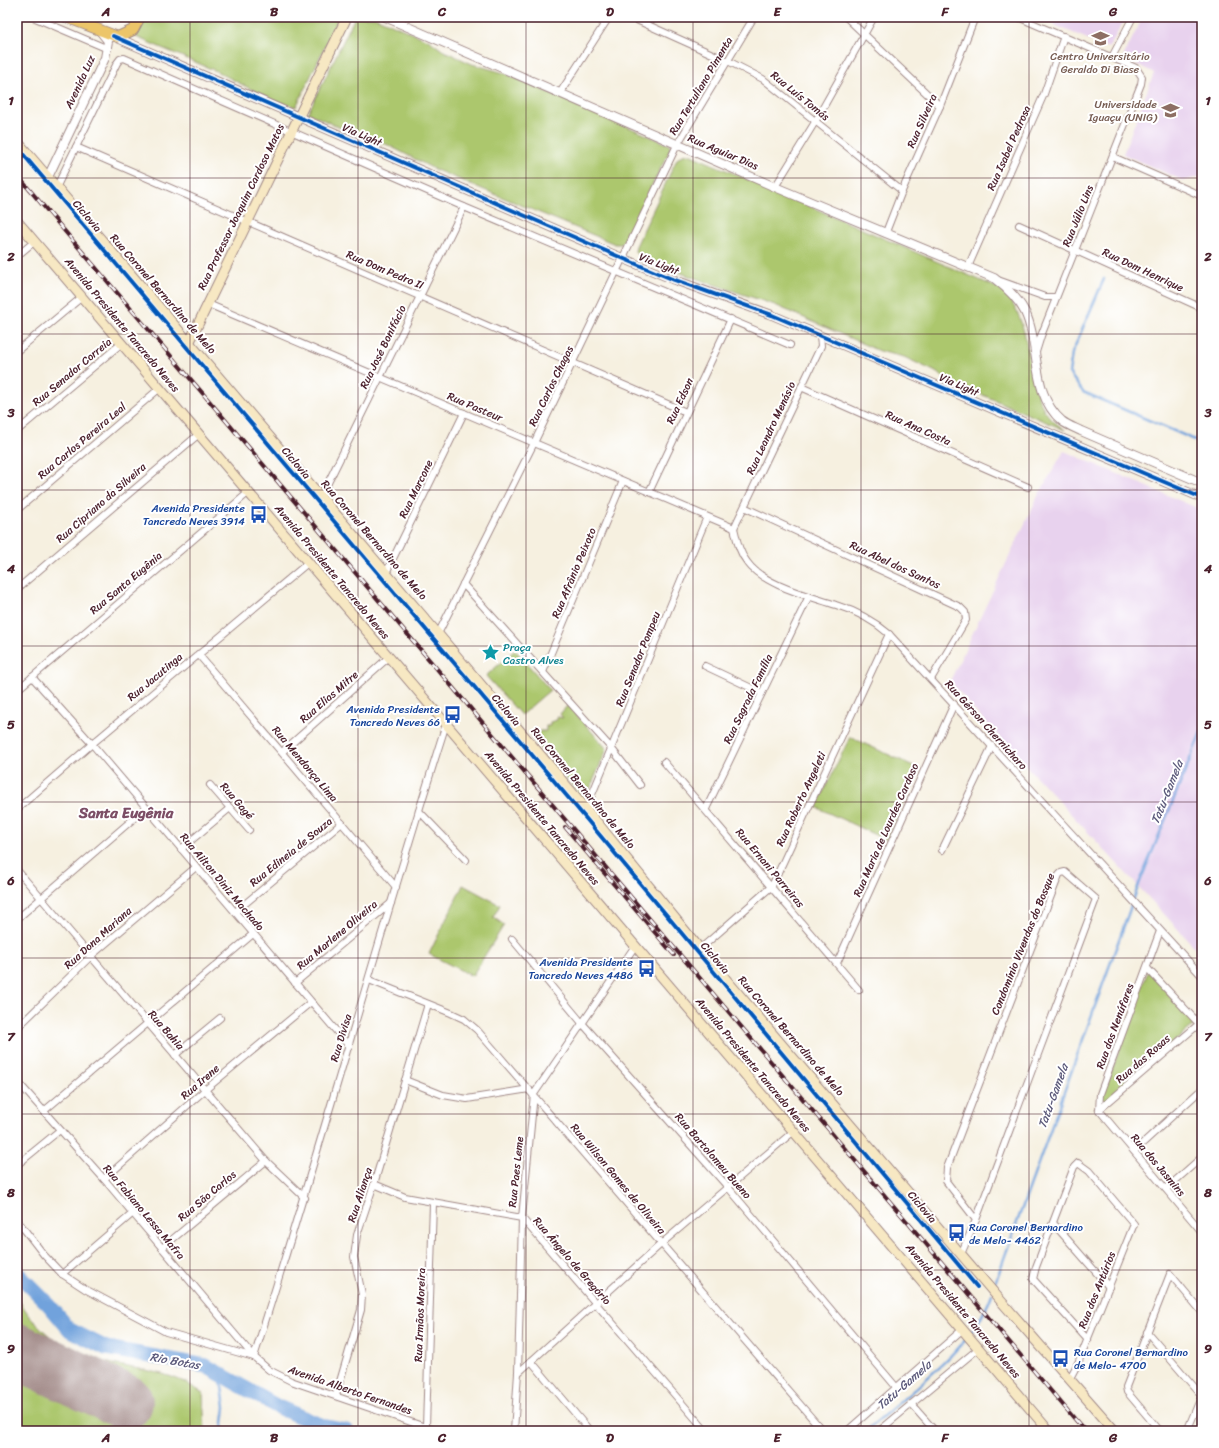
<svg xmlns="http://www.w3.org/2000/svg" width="1219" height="1448" font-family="Sriracha,sans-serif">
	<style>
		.built { fill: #e8d2ee }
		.green { fill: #acc76d; stroke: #7b734c }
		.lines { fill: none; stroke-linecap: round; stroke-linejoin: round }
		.stream { stroke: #71a2dc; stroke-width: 2.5 }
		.river { stroke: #71a2dc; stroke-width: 15 }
		.runway { stroke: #a08886; stroke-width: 56 }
		.minor-casing { stroke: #a08886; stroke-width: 8 }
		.tertiary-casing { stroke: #a08886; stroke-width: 10 }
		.secondary-casing { stroke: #a08886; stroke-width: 11 }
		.primary-casing { stroke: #a08886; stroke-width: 12 }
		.minor { stroke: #fff; stroke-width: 6 }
		.tertiary { stroke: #fff; stroke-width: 8 }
		.secondary { stroke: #f7e8c3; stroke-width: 9 }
		.primary { stroke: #ecc569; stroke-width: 10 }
		.rail-casing { stroke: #4a1f2b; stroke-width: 4 }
		.rail { stroke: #fff; stroke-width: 2.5; stroke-dasharray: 8; stroke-linecap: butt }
		.cycleway-casing { stroke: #fff; stroke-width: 6 }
		.cycleway { stroke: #0057b8; stroke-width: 4 }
		.grid { fill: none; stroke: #4a1f2b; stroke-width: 1; stroke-opacity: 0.55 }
		.labels { text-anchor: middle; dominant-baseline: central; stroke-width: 4; stroke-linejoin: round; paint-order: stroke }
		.education-label { font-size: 11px; fill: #785e54; stroke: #fff }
		.street-label { font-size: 11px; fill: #4a1f2b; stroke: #fff }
		.transit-label { font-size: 11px; fill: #164399; stroke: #fff; text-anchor: end }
		.culture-label { font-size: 11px; fill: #0d838f; stroke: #fff; text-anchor: start }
		.water-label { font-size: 12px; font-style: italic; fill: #5c5a7b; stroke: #fff }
		.district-label { font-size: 15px; font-weight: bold; fill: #7c4e66; stroke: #fff }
		.neatline { fill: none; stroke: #4a1f2b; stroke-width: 1.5 }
		.grid-label { font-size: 13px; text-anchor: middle; font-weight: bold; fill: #4a1f2b }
	</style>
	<rect width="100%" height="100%" fill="#fff"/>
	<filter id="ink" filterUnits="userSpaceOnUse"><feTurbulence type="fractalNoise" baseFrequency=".025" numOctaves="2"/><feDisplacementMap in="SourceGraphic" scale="8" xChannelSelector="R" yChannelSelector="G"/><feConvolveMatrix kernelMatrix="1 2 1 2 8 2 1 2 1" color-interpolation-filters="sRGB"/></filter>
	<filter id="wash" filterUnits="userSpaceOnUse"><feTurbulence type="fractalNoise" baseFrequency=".012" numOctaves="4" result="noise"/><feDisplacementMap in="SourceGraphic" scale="16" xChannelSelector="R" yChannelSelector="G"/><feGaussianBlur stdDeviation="0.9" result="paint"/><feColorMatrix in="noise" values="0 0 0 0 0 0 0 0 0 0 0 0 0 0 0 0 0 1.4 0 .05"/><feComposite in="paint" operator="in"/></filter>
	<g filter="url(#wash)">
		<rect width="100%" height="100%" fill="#f6f0e0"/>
		<g class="built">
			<polygon points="1035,17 1126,17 1109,48"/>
			<polygon points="1143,17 1202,17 1202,176 1184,181 1123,154 1154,73 1123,57"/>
			<polygon points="1064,451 1202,510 1202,955 977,713 950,681 1039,494"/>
		</g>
		<g class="green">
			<polygon points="146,17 339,17 296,107 274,101 216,71 136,37"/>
			<polygon points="355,17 375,17 430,41 442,50 472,64 504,73 670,145 670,150 622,244 615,244 434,169 388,145 352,133 308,113"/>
			<path d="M689,154L998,288C1039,320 1019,380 1050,418C1054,422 1060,426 1065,430L950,381L934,371L904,357L879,351L775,305L686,275L638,255L635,252L636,246L677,159L683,155Z"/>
			<polygon points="515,650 550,690 521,715 486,676"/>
			<polygon points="568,705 607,749 586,798 584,799 531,738 540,731 546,731 546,726 550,726 550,722 557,720 557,717 563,718 560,714"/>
			<polygon points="850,737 920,769 886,840 816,807"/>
			<polygon points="463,885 500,905 493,917 504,925 472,976 429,954"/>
			<polygon points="1148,971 1195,1024 1100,1106 1100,1103"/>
			<path d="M17,1297C37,1331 63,1351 102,1361C128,1369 156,1369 182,1381C189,1384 196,1389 203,1393L205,1431H17V1372L121,1422L136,1391L17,1333Z"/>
		</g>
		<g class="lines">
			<g class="stream">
				<polyline points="1104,279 1072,353 1069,373 1083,392 1202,443"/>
				<polyline points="993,1289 1139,884 1202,730"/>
				<polyline points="220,1374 225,1407 222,1431"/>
				<path d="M866,1431C906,1395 975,1346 992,1294"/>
			</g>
			<polyline class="river" points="17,1273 49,1305 70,1330 106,1348 206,1366 278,1407 322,1426 347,1431"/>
			<polyline class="runway" points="17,1351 125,1402"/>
		</g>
	</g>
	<g filter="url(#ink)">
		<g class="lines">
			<defs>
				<g id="minor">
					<polyline points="33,17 108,49"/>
					<polyline points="630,17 728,61 763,79 902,191"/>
					<polyline points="846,17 940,106"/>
					<polyline points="1018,17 1136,68 1142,77 1141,84 1041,336 1036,352"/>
					<polyline points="1112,57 1133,17"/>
					<polyline points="560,93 609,17"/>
					<polyline points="76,147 686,412"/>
					<polyline points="1113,157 1202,196"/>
					<polyline points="775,187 815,122 874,17"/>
					<polyline points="56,188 117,63 120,59 124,58 464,207 790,345"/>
					<polyline points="1019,225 1202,308"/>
					<polyline points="886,232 902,191 940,106 975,17"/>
					<polyline points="17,256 35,241"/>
					<polyline points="968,267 1044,94 1064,36"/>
					<polyline points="995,279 1045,297 1056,297"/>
					<polyline points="208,304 734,528"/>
					<polyline points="17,351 82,297"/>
					<polyline points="801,387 1028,487"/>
					<polyline points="17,431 122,343"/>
					<polyline points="649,492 731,319"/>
					<polyline points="321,497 464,207"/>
					<polyline points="746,508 960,607 965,612 966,620 931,679"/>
					<polyline points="17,510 160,388"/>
					<path d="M734,528C737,540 739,552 747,562C764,586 810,596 836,605C856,611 873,620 889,634L1202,976"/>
					<polyline points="734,528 821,346 820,335"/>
					<polyline points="386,573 464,413"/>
					<polyline points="463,584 612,749 640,785"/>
					<polyline points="17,589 199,434"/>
					<polyline points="438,634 534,443 677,145 754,17"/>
					<polyline points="198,654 396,887"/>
					<polyline points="705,666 762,693"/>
					<polyline points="543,672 623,481"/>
					<polyline points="32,677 92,744 349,1046"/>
					<polyline points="17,690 249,492"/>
					<polyline points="282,752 389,657"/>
					<polyline points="664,762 859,990"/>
					<polyline points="210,785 249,830"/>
					<polyline points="17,809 92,744 309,562"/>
					<polyline points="586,809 707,517"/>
					<polyline points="706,809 808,598"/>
					<polyline points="419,811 466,860"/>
					<polyline points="181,849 230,808"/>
					<polyline points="942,850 992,746"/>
					<polyline points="17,870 266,1161 305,1198"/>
					<polyline points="235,912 342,823"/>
					<polyline points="17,919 146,808"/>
					<polyline points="512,939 582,1023 727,1186 897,1388"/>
					<polyline points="700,949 772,886 889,634"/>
					<polyline points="837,963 954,704"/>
					<polyline points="1147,968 1201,1026"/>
					<polyline points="369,980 451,1013 464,1019 477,1030 823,1431"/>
					<polyline points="295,983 391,903"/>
					<polyline points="17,1028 91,956 196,867"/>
					<polyline points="175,1055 220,1018"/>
					<polyline points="405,1080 443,1095 467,1099 529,1089"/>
					<polyline points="17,1081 104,1179 254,1357"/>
					<polyline points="1099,1110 1100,1094 1160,931"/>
					<polyline points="1099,1110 1202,1232"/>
					<polyline points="1099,1110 1199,1024"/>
					<polyline points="44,1111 253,934"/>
					<polyline points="1134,1151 1202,1089"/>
					<polyline points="17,1165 60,1130"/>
					<polyline points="104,1179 205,1090 311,1002"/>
					<polyline points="374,1184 405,1197 522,1218 706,1431"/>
					<polyline points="1166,1189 1202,1157"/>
					<polyline points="17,1220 44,1255 62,1274 85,1289 166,1332 254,1357 269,1370 291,1381 437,1431"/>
					<polyline points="1053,1223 1109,1287"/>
					<polyline points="162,1248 266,1161"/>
					<polyline points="961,1254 976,1220 1096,899 1065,872 1061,873 1059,875 947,1168 946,1181 976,1220"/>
					<polyline points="62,1274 132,1214"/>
					<polyline points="1147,1332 1202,1396"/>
					<path d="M254,1357C321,1147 379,934 446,724"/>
					<polyline points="531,1361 590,1431"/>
					<polyline points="518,1373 661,1244 794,1131"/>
					<polyline points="1070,1378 1078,1363 1134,1224 1089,1171 1078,1163 1074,1167 1036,1267 1033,1279 1088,1340"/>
					<polyline points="336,1395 361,1310 362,1294 354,1257 357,1235 374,1184 428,1004"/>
					<polyline points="911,1404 935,1431"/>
					<polyline points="426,1427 433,1203"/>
					<polyline points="514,1431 518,1373 522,1218 534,1094 635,946"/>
					<polyline points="847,1431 963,1329"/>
					<polyline points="879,1431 979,1348"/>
					<polyline points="1160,1431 1127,1392 1126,1387 1170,1274 1202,1312"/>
					<polyline points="1187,1431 1202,1395"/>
				</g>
				<g id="tertiary">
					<path d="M385,17L775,187L994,278C1007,288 1018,298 1025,312C1041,346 1030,394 1062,421C1067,425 1075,428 1081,431L1202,483"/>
					<polyline points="113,36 622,258 672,279 772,315 1202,498"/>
					<polyline points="48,177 105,58 108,41 100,31"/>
				</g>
				<g id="secondary">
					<polyline points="17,141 438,634 586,809 700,949 1001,1301 1115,1431"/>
					<polyline points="17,221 1049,1431"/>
					<polyline points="189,343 347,17"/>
				</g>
				<polyline id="primary" points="66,17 118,37 133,30 140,17"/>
			</defs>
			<use href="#minor" class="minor-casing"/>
			<use href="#tertiary" class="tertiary-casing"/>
			<use href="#secondary" class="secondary-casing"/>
			<use href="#primary" class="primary-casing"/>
			<use href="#minor" class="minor"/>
			<use href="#tertiary" class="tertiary"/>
			<use href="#secondary" class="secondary"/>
			<use href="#primary" class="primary"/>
			<defs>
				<g id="rail">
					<polyline points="17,175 1085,1431"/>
					<polyline points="565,827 674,955"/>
				</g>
			</defs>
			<use href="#rail" class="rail-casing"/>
			<use href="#rail" class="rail"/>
			<defs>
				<g id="cycleway">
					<polyline points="113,36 622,258 672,279 772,315 1202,498"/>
					<polyline points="17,147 588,821 977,1287"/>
				</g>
			</defs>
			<use href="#cycleway" class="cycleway-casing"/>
			<use href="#cycleway" class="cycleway"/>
		</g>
	</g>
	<path class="grid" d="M190,17V1431M358,17V1431M526,17V1431M693,17V1431M861,17V1431M1029,17V1431M17,178H1202M17,334H1202M17,490H1202M17,646H1202M17,802H1202M17,958H1202M17,1114H1202M17,1270H1202"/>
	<defs>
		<symbol id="university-bare" viewBox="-9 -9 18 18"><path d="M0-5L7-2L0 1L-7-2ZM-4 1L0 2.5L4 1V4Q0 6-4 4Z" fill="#8d6e63" stroke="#fff" stroke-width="2.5" paint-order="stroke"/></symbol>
		<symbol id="bus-bare" viewBox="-9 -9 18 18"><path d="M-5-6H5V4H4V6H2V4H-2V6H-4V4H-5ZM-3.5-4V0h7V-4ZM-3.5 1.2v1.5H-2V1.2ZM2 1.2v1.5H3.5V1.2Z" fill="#1a4fb4" stroke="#fff" stroke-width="2.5" paint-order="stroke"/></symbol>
		<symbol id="sight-bare" viewBox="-9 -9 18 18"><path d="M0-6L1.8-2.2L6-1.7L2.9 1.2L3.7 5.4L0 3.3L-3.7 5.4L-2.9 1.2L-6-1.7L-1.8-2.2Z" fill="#0f9aa8" stroke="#fff" stroke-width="2.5" paint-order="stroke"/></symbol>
	</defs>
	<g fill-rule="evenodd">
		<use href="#university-bare" x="1088" y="26" width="25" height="25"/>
		<use href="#university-bare" x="1158" y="98" width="25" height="25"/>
		<use href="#bus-bare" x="246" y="502" width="25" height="25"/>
		<use href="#sight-bare" x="478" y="640" width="25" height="25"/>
		<use href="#bus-bare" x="440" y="702" width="25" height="25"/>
		<use href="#bus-bare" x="634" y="956" width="25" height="25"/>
		<use href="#bus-bare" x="944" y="1220" width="25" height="25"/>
		<use href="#bus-bare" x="1048" y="1346" width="25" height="25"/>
	</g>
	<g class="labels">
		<g class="education-label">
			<text x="1100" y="56">Centro Universitário<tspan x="1100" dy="13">Geraldo Di Biase</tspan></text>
			<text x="1157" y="104" text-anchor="end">Universidade<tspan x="1157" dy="13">Iguaçu (UNIG)</tspan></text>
		</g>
		<g class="street-label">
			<text transform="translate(80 82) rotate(-65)">Avenida Luz</text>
			<text transform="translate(701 86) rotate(-59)">Rua Tertuliano Pimenta</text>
			<text transform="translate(800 96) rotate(39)">Rua Luís Tomás</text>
			<text transform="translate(922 121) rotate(-66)">Rua Silveira</text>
			<text transform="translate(362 135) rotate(23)">Via Light</text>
			<text transform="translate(1009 148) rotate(-66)">Rua Isabel Pedrosa</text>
			<text transform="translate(723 152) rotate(23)">Rua Aguiar Dias</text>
			<text transform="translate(241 207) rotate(-64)">Rua Professor Joaquim Cardoso Matos</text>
			<text transform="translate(87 216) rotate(50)">Ciclovia</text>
			<text transform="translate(1078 216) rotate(-68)">Rua Júlio Lins</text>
			<text transform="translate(659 264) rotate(22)">Via Light</text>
			<text transform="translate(385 270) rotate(23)">Rua Dom Pedro II</text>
			<text transform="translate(1143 270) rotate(25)">Rua Dom Henrique</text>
			<text transform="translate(163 294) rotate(49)">Rua Coronel Bernardino de Melo</text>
			<text transform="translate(122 325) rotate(50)">Avenida Presidente Tancredo Neves</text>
			<text transform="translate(383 347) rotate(-64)">Rua José Bonifácio</text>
			<text transform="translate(72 372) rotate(-40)">Rua Senador Correia</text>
			<text transform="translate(959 385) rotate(23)">Via Light</text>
			<text transform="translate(551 386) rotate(-64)">Rua Carlos Chagas</text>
			<text transform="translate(680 401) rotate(-65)">Rua Edson</text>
			<text transform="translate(475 407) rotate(23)">Rua Pasteur</text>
			<text transform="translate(771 428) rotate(-65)">Rua Leandro Menásio</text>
			<text transform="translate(918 428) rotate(24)">Rua Ana Costa</text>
			<text transform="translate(82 441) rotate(-40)">Rua Carlos Pereira Leal</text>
			<text transform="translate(296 463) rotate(50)">Ciclovia</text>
			<text transform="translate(416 489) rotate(-64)">Rua Marcone</text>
			<text transform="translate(101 503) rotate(-41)">Rua Cipriano da Silveira</text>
			<text transform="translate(374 540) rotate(49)">Rua Coronel Bernardino de Melo</text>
			<text transform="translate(895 565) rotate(25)">Rua Abel dos Santos</text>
			<text transform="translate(332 572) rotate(50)">Avenida Presidente Tancredo Neves</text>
			<text transform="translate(574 573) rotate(-67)">Rua Afrânio Peixoto</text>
			<text transform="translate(126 583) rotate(-40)">Rua Santa Eugênia</text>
			<text transform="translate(638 659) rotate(-68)">Rua Senador Pompeu</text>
			<text transform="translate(155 677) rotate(-40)">Rua Jacutinga</text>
			<text transform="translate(329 697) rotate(-41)">Rua Elias Mitre</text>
			<text transform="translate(748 699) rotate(-64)">Rua Sagrada Família</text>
			<text transform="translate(506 710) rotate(50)">Ciclovia</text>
			<text transform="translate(986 725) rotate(48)">Rua Gérson Chernicharo</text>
			<text transform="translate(305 764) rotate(50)">Rua Mendonça Lima</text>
			<text transform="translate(583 788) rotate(50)">Rua Coronel Bernardino de Melo</text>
			<text transform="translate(801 799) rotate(-65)">Rua Roberto Angeleti</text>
			<text transform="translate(237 801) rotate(49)">Rua Gagé</text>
			<text transform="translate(542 818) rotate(50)">Avenida Presidente Tancredo Neves</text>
			<text transform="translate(886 830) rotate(-66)">Rua Maria de Lourdes Cardoso</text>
			<text transform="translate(291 852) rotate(-39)">Rua Edineia de Souza</text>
			<text transform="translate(770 868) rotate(50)">Rua Ernani Parreiras</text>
			<text transform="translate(222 882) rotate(50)">Rua Ailton Diniz Machado</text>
			<text transform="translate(337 935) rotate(-40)">Rua Marlene Oliveira</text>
			<text transform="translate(98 938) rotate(-42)">Rua Dona Mariana</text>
			<text transform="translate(1023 944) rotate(-68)">Condomínio Vivendas do Bosque</text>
			<text transform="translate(715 958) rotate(50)">Ciclovia</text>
			<text transform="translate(1115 1026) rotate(-70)">Rua dos Nenúfares</text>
			<text transform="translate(166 1030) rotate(49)">Rua Bahia</text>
			<text transform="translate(791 1036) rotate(49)">Rua Coronel Bernardino de Melo</text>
			<text transform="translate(341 1038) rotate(-73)">Rua Divisa</text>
			<text transform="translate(1143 1059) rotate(-41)">Rua das Rosas</text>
			<text transform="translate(753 1065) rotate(50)">Avenida Presidente Tancredo Neves</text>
			<text transform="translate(200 1082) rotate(-41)">Rua Irene</text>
			<text transform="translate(713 1156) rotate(49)">Rua Bartolomeu Bueno</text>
			<text transform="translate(1158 1165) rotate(50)">Rua dos Jasmins</text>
			<text transform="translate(516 1172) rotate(-84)">Rua Paes Leme</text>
			<text transform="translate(618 1179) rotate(50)">Rua Wilson Gomes de Oliveira</text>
			<text transform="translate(360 1195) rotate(-72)">Rua Aliança</text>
			<text transform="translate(207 1196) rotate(-40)">Rua São Carlos</text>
			<text transform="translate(922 1207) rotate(50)">Ciclovia</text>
			<text transform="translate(144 1212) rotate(50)">Rua Fabiano Lessa Mafra</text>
			<text transform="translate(572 1261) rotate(49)">Rua Ângelo de Gregório</text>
			<text transform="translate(1097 1290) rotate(-68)">Rua dos Antúrios</text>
			<text transform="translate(963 1311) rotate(50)">Avenida Presidente Tancredo Neves</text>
			<text transform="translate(420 1315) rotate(-88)">Rua Irmãos Moreira</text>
			<text transform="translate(350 1390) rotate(19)">Avenida Alberto Fernandes</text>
		</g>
		<g class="transit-label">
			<text x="245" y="508">Avenida Presidente<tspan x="245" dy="13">Tancredo Neves 3914</tspan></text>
			<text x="440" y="709">Avenida Presidente<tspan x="440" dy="13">Tancredo Neves 66</tspan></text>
			<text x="633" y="962">Avenida Presidente<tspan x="633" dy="13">Tancredo Neves 4486</tspan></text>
			<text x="969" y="1227" text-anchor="start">Rua Coronel Bernardino<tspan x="969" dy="13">de Melo- 4462</tspan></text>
			<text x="1074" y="1352" text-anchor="start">Rua Coronel Bernardino<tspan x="1074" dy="13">de Melo- 4700</tspan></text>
		</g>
		<g class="culture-label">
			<text x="503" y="647">Praça<tspan x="503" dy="13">Castro Alves</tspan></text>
		</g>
		<g class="water-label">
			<text transform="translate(1167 792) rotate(-68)">Tatu-Gamela</text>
			<text transform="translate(1053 1096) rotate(-70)">Tatu-Gamela</text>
			<text transform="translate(175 1361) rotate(10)">Rio Botas</text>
			<text transform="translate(904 1385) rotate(-41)">Tatu-Gamela</text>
		</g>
		<g class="district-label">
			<text x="126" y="813">Santa Eugênia</text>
		</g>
	</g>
	<rect width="1219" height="1448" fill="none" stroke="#fff" stroke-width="44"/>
	<rect x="22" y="22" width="1175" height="1404" class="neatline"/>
	<g class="grid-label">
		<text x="106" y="16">A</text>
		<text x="274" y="16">B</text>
		<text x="442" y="16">C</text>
		<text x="610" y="16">D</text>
		<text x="777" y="16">E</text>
		<text x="945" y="16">F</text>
		<text x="1113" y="16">G</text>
		<text x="11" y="105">1</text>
		<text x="1208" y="105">1</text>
		<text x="11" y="261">2</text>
		<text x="1208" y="261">2</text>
		<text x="11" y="417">3</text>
		<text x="1208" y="417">3</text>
		<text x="11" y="573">4</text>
		<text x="1208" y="573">4</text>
		<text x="11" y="729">5</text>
		<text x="1208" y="729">5</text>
		<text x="11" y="885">6</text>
		<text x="1208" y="885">6</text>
		<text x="11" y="1041">7</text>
		<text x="1208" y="1041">7</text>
		<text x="11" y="1197">8</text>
		<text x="1208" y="1197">8</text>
		<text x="11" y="1353">9</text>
		<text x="1208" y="1353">9</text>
		<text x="106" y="1442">A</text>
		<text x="274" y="1442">B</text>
		<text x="442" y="1442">C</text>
		<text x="610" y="1442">D</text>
		<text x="777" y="1442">E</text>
		<text x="945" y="1442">F</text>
		<text x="1113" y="1442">G</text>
	</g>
</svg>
